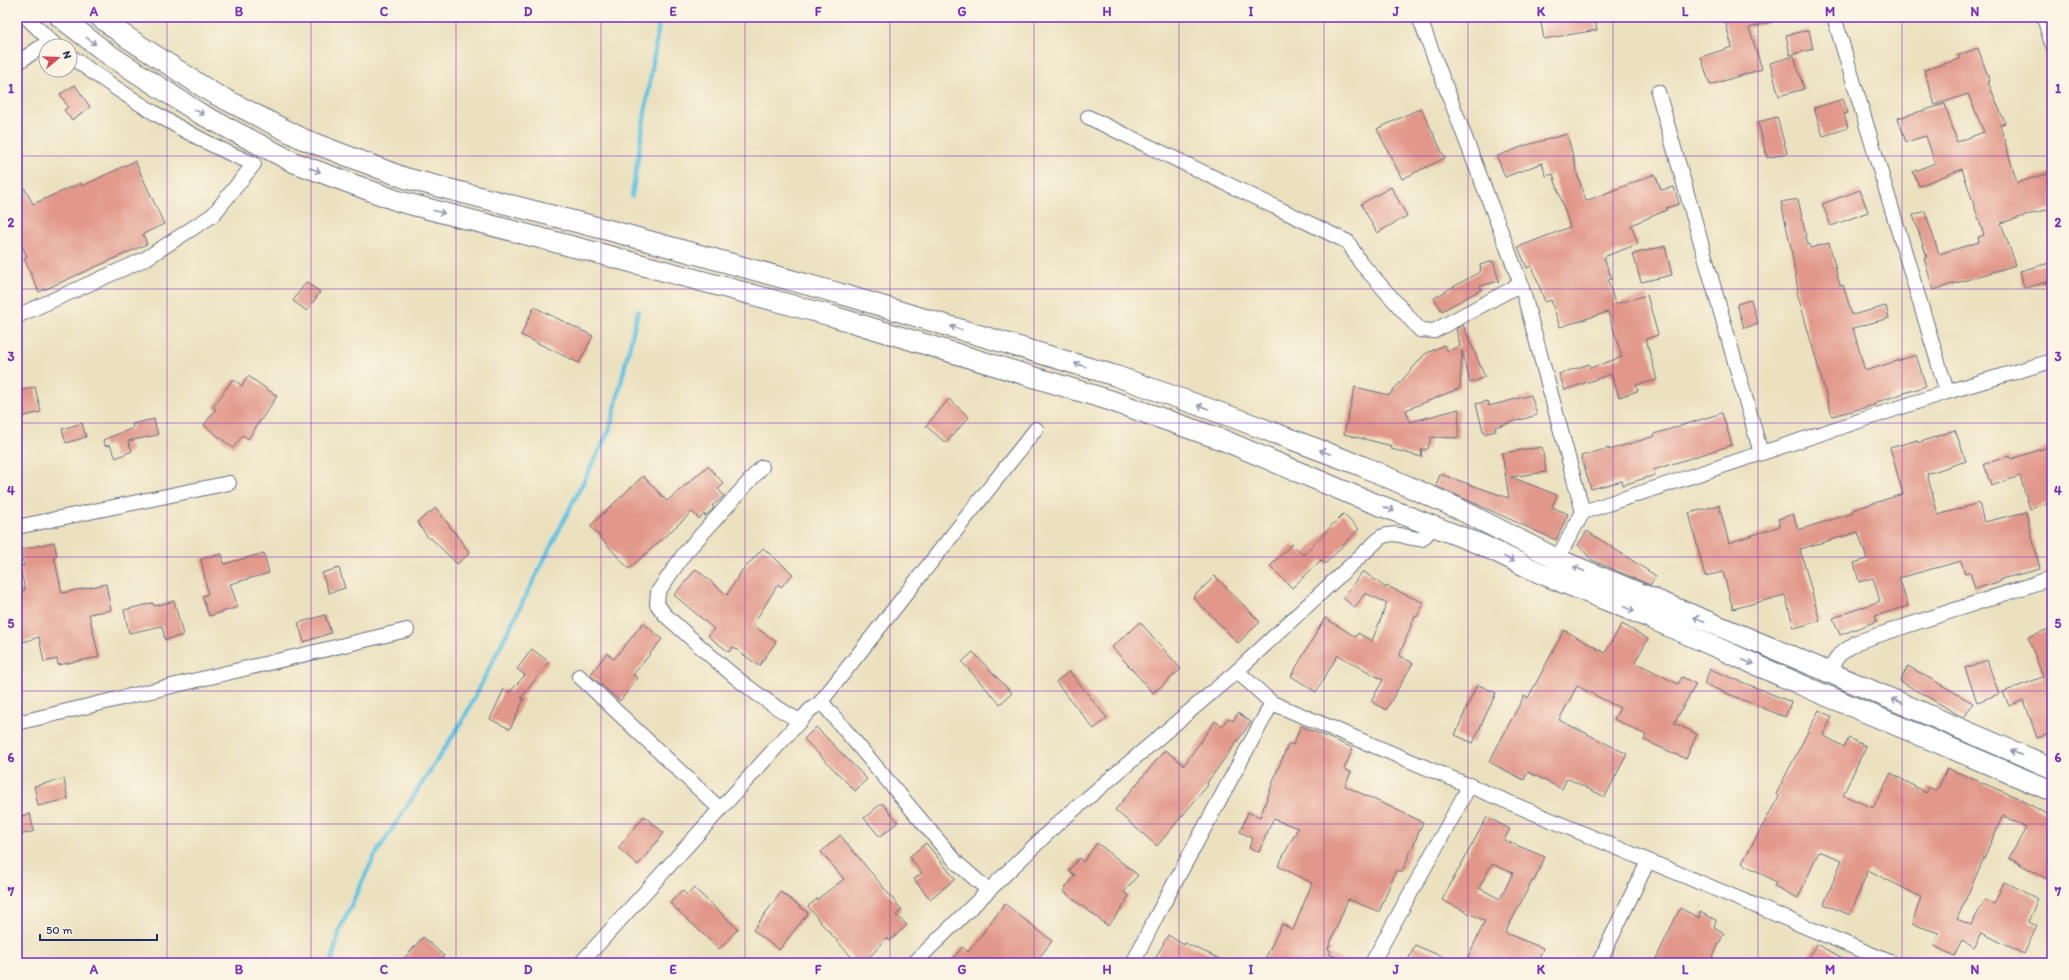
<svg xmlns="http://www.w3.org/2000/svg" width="2069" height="980" font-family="Itim,sans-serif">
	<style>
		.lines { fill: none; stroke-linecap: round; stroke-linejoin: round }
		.stream { stroke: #65c5e3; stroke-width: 4.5 }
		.building { fill: #e19789; fill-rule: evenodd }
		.street-casing { stroke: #646d80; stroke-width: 16 }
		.secondary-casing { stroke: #646d80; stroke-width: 22 }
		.street { stroke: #fff; stroke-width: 14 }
		.secondary { stroke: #fff; stroke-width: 20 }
		.oneway { stroke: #8d97ae }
		.grid { fill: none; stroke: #7b2cbf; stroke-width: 1; stroke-opacity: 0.55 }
		.neatline { fill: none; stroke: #7b2cbf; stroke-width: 1.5 }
		.grid-label { font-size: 13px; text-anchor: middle; font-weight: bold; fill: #7b2cbf }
	</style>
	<rect width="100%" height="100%" fill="#fcf5e5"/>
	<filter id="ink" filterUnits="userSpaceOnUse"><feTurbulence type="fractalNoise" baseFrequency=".025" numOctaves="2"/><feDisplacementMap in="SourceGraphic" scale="8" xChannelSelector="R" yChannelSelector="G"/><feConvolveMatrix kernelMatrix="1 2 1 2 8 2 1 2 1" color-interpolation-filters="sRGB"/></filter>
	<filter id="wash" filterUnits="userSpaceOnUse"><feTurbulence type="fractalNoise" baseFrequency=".012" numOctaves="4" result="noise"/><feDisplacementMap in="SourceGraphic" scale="16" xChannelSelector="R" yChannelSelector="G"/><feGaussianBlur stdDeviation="0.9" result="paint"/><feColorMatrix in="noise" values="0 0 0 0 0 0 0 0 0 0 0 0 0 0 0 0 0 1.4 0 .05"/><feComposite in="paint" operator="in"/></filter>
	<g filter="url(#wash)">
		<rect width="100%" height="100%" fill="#ebe1bf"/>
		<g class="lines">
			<g class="stream">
				<polyline points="632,196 660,17"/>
				<polyline points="331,963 340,929 374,857 463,720 610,429 638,311"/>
			</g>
		</g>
		<g id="blocks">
			<g class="building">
				<polygon points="1540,17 1594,17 1597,30 1544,39"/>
				<polygon points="1724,17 1773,17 1774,21 1749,28 1762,69 1710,85 1701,57 1732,47"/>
				<polygon points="1809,30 1813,49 1790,55 1786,35"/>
				<polygon points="1978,48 1990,82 1988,82 2005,123 2000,125 2017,183 2052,172 2052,208 2001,223 2016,265 1933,290 1924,258 1927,257 1913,215 1925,211 1939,254 1979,242 1978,237 1984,235 1962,169 1919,186 1913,172 1935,163 1926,136 1906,142 1898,118 1945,104 1957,142 1984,132 1968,94 1935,105 1924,70 1960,59 1958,55"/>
				<polygon points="1794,56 1804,89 1779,96 1770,63"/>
				<polygon points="75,85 90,107 72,120 64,110 68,107 60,94"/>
				<polygon points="1843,99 1848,113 1844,114 1848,128 1823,136 1814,108"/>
				<polygon points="1421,108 1445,158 1402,179 1377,129"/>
				<polygon points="1777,117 1787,153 1767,158 1758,122"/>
				<polygon points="1567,134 1576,167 1575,167 1586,201 1655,174 1661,190 1674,187 1679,204 1666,208 1667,210 1631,225 1638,244 1606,256 1604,258 1612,279 1608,280 1615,304 1647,295 1658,335 1646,339 1657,380 1636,385 1638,391 1619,397 1611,374 1565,390 1559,374 1589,364 1590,368 1622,357 1608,312 1560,327 1551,300 1545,302 1532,266 1527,268 1518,247 1570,227 1553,174 1546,176 1542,163 1505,177 1497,156 1527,145"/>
				<polygon points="135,161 164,224 143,234 147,244 39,292 24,259 27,257 17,235 17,175 33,204 81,183 82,186"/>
				<polygon points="1391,187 1407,216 1377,233 1361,204"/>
				<polygon points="1860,190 1868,212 1831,226 1822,204"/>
				<polygon points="1798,199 1808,245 1810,244 1810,248 1829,243 1840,286 1843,285 1852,315 1886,306 1889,318 1853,328 1865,371 1916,355 1926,386 1874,403 1875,405 1832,416 1797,292 1798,291 1791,248 1781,202"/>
				<polygon points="1665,246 1672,275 1641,282 1633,254"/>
				<polygon points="1493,261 1499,281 1480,286 1482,289 1442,311 1434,298 1481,271 1480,265"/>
				<polygon points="2050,263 2052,281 2024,288 2020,271"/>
				<polygon points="306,282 320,292 307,311 293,301"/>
				<polygon points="1751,300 1758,324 1744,328 1737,304"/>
				<polygon points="534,307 593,336 579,363 521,335"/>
				<polygon points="1463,325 1485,377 1470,383 1462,351 1460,388 1406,410 1410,422 1459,409 1458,438 1431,437 1428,449 1421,450 1422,457 1391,449 1392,446 1344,434 1355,387 1389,395 1425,354 1444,345 1448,351 1460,346 1456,329"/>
				<polygon points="248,376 277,396 248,439 243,435 233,448 204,425 216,409 213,407 233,379 242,386"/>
				<polygon points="35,387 41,412 17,418 17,391"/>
				<polygon points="1531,395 1537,415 1495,427 1496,431 1484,434 1476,404 1488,401 1489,406"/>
				<polygon points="949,399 969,417 946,443 926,426"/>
				<polygon points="1722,413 1732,445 1653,470 1655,475 1623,485 1622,481 1591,489 1581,456 1609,448 1609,450 1655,436 1654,434"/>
				<polygon points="154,419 158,435 128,441 132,451 116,458 110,445 105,446 103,440 133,428 132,424"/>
				<polygon points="82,423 86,437 66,443 62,429"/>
				<polygon points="1955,430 1966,461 1927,474 1938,515 1979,503 1984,522 2026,512 2040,569 2001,579 2001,581 1975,589 1970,572 1965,574 1961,561 1899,578 1908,606 1875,616 1877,621 1840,635 1833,618 1880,601 1873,578 1859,582 1854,563 1867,559 1858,532 1800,549 1820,621 1794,628 1785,595 1733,609 1723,572 1705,576 1689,513 1719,505 1729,543 1780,526 1778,519 1793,514 1798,530 1853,513 1852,510 1903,494 1890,448 1917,440 1918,443"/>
				<polygon points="2052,446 2052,502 2030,509 2020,476 1991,486 1984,464 2010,456 2011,459"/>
				<polygon points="1542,447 1546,472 1511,477 1557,495 1552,507 1568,514 1556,540 1436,486 1440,474 1509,498 1502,453"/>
				<polygon points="708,466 724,484 718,489 724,496 712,506 714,508 705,516 704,514 699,519 692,512 629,569 590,526 643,476 667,501"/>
				<polygon points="436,508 470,553 457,564 431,538 429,539 417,522"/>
				<polygon points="1343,514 1359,529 1325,564 1321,560 1292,588 1270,566 1292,544 1303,555"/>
				<polygon points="1587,531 1656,576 1650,585 1592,560 1578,545"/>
				<polygon points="54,542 57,556 54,556 62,593 106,584 111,610 89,614 99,657 58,665 57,659 44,662 39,637 17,644 17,591 25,590 20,566 24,565 20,550"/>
				<polygon points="763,548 793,574 781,587 778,584 753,625 776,642 759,666 733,647 729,652 708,636 714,629 674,595 696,569 727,595 742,570 743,570"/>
				<polygon points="264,553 269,573 230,584 238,607 209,616 202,596 208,594 201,559 222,554 224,564"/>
				<polygon points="339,568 345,588 329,593 322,573"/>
				<polygon points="1363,571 1386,588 1387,586 1424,603 1417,617 1415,616 1399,656 1413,663 1386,710 1371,701 1383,680 1338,655 1316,692 1291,676 1325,618 1356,637 1358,633 1372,641 1387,603 1365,593 1355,608 1343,598"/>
				<polygon points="1215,576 1260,622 1238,643 1193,597"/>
				<polygon points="174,601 183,635 165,640 162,626 129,633 124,610 153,603 154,606"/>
				<polygon points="325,615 331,633 304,642 298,623"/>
				<polygon points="1140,622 1181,669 1153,693 1112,647"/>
				<polygon points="643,623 662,639 633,675 638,678 620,701 590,675 607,653 614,659"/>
				<polygon points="1622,624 1648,639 1635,662 1678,684 1682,677 1696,684 1674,723 1697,734 1686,759 1644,740 1646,735 1614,719 1620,708 1577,686 1559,720 1627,754 1605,797 1567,778 1562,789 1528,772 1524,780 1489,762 1524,696 1528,698 1564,630 1605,653"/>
				<polygon points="2052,628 2052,733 2037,738 2024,700 2009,706 2003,692 2043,677 2028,637"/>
				<polygon points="532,649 549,662 521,698 524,699 510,729 490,719 504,689 510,692 525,675 517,669"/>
				<polygon points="973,652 1012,693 1000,704 962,662"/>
				<polygon points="1987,660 1999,694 1977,702 1965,668"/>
				<polygon points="1908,666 1973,703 1964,718 1900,681"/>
				<polygon points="1710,669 1791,702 1785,717 1704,684"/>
				<polygon points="1069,671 1107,718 1094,729 1056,682"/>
				<polygon points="1477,684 1496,693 1473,743 1455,735"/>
				<polygon points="1819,710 1832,717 1823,735 1844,747 1849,738 1866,746 1843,795 1873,808 1891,773 1926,793 1929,787 1937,791 1947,768 2016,797 2052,817 2052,882 2009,858 2026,828 2003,815 1957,919 1971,925 1985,900 1994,904 2004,882 2038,899 2028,922 2037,926 2024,954 1982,933 1974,948 1962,941 1954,956 1933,945 1939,933 1912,924 1921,897 1868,870 1850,915 1824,904 1842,860 1819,851 1798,898 1774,886 1776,882 1742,863 1779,796 1776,794"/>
				<polygon points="1238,713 1251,722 1207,783 1208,785 1157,846 1115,810 1165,750 1184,765 1215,721 1222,726 1228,718 1233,721"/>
				<polygon points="1301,726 1353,748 1344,769 1351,772 1345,786 1423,822 1402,872 1396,870 1379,912 1348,899 1328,949 1331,951 1329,954 1347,963 1263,963 1282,924 1293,930 1312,883 1278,866 1298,828 1273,819 1259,852 1249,848 1253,838 1240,832 1248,812 1260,817 1277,771 1289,743 1293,745"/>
				<polygon points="816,727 867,779 855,791 804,739"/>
				<polygon points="64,779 68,799 38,806 34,786"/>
				<polygon points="882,803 898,822 880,837 864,818"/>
				<polygon points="30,814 34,831 17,836 17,817"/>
				<polygon points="644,816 664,833 638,865 618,848"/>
				<path d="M1487,817L1510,829L1504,840L1545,857L1534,881H1532L1505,933L1543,948L1537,963H1465L1485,921L1442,900ZM1492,864L1513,873L1500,899L1479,888Z"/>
				<polygon points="840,835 902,910 896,915 907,925 890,941 887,938 864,963 857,963 821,923 808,906 844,879 821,852"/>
				<polygon points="926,843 955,879 930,899 914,879 922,873 909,857"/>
				<polygon points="1097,843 1138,875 1124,892 1129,896 1125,902 1126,903 1108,926 1063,891 1075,875 1069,871 1079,858 1083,862"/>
				<polygon points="694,888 738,929 719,949 670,903 682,890 687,895"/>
				<polygon points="781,892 808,913 779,950 753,930"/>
				<polygon points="1005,904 1052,941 1035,963 949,963 962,947 968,952"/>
				<polygon points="1680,908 1699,918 1700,912 1716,920 1714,927 1724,933 1710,963 1654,963"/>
				<polygon points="1168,935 1184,945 1185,943 1229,963 1153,963"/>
				<polygon points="423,937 444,956 438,963 400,963"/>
				<polygon points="1816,944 1852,963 1806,963"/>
				<polygon points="1415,945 1457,963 1407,963"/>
			</g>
		</g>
	</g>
	<g filter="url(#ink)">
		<use href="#blocks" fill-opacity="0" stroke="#646d80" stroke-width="1"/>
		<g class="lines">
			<defs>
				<g id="street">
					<polyline points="26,17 56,46"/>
					<polyline points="1419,17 1521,284 1583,512"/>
					<polyline points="1834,17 1947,392"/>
					<polyline points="2044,17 2052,44"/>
					<polyline points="17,63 50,41"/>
					<polyline points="1658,92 1761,453"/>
					<polyline points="1088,117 1348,242 1360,262 1420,330 1434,331 1521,284"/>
					<path d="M17,316L145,259L213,215L254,164C188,137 128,98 70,56"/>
					<path d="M762,467L684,554L658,592L657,604L665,615C708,653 749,694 800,721C807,714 813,703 824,705L957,863L988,890"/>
					<polyline points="17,527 229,483"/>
					<polyline points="1557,559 1583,512 1947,392 2052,361"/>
					<polyline points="1828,672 1839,655 1857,642 2052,578"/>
					<polyline points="579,676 720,809"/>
					<polyline points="1272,703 1892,963"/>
					<polyline points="819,704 1036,429"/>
					<polyline points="17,723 407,630"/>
					<polyline points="581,963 800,721"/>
					<path d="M914,963L1057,824L1237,671L1381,537C1398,530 1405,539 1422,539L1433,527"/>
					<polyline points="1133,963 1156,917 1272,703 1237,671"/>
					<polyline points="1372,963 1470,785"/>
					<polyline points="1599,963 1648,861"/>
				</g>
				<g id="secondary">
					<polyline points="60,17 108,54 199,113 293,162 398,201 605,255 832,316 1109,400 1223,440 1353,495 1482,545 1542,574 1650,618 1813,690 2052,791"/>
					<polyline points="100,17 122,34 211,92 303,139 405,178 612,231 838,293 1116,376 1232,417 1362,466 1457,508 1557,559 1791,656 2052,768"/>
				</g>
			</defs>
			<use href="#street" class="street-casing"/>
			<use href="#secondary" class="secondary-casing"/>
			<use href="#street" class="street"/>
			<use href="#secondary" class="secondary"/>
		</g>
		<defs><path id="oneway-shaft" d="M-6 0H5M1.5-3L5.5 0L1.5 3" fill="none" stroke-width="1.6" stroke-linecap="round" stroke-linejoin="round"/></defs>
		<g class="oneway">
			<use href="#oneway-shaft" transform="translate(91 41) rotate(38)"/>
			<use href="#oneway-shaft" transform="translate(199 112) rotate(30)"/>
			<use href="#oneway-shaft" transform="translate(315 170) rotate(21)"/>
			<use href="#oneway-shaft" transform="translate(439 212) rotate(14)"/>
			<use href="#oneway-shaft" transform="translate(956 328) rotate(-163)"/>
			<use href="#oneway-shaft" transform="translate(1080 365) rotate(-163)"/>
			<use href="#oneway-shaft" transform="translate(1203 407) rotate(-161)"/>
			<use href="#oneway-shaft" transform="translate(1325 452) rotate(-159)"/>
			<use href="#oneway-shaft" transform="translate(1389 509) rotate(22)"/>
			<use href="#oneway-shaft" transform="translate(1509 559) rotate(26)"/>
			<use href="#oneway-shaft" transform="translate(1579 569) rotate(-157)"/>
			<use href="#oneway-shaft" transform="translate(1629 609) rotate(22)"/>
			<use href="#oneway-shaft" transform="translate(1699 619) rotate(-158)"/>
			<use href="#oneway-shaft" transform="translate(1748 662) rotate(23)"/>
			<use href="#oneway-shaft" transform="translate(1897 701) rotate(-157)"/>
			<use href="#oneway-shaft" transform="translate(2016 753) rotate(-157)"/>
		</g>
	</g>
	<path class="grid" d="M167,17V963M311,17V963M456,17V963M601,17V963M745,17V963M890,17V963M1034,17V963M1179,17V963M1324,17V963M1468,17V963M1613,17V963M1758,17V963M1902,17V963M17,156H2052M17,289H2052M17,423H2052M17,557H2052M17,691H2052M17,824H2052"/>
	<rect width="2069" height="980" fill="none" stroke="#fcf5e5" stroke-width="44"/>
	<g transform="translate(58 58) rotate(71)"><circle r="19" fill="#fcf5e5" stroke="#a2a6af"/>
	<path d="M0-3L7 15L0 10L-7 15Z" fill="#d1495b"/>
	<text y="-6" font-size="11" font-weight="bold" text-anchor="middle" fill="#1b2f5e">N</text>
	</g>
	<path d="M40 934v6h117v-6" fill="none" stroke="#1b2f5e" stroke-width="2"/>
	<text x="46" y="934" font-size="12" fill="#1b2f5e" stroke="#fcf5e5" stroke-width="3" paint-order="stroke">50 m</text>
	<rect x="22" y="22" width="2025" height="936" class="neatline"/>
	<g class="grid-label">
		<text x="94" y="16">A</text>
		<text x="239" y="16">B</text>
		<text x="384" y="16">C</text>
		<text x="528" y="16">D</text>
		<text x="673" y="16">E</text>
		<text x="818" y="16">F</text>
		<text x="962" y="16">G</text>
		<text x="1107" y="16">H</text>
		<text x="1251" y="16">I</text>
		<text x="1396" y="16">J</text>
		<text x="1541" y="16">K</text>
		<text x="1685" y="16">L</text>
		<text x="1830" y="16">M</text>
		<text x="1975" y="16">N</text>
		<text x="11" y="93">1</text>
		<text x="2058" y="93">1</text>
		<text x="11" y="227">2</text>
		<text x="2058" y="227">2</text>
		<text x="11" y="361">3</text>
		<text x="2058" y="361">3</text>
		<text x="11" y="495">4</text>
		<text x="2058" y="495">4</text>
		<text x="11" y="628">5</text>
		<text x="2058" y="628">5</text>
		<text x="11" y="762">6</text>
		<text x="2058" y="762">6</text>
		<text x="11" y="896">7</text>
		<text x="2058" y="896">7</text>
		<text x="94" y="974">A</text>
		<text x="239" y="974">B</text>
		<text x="384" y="974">C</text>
		<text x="528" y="974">D</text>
		<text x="673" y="974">E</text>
		<text x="818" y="974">F</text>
		<text x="962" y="974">G</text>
		<text x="1107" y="974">H</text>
		<text x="1251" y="974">I</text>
		<text x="1396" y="974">J</text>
		<text x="1541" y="974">K</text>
		<text x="1685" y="974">L</text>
		<text x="1830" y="974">M</text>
		<text x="1975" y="974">N</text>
	</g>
</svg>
